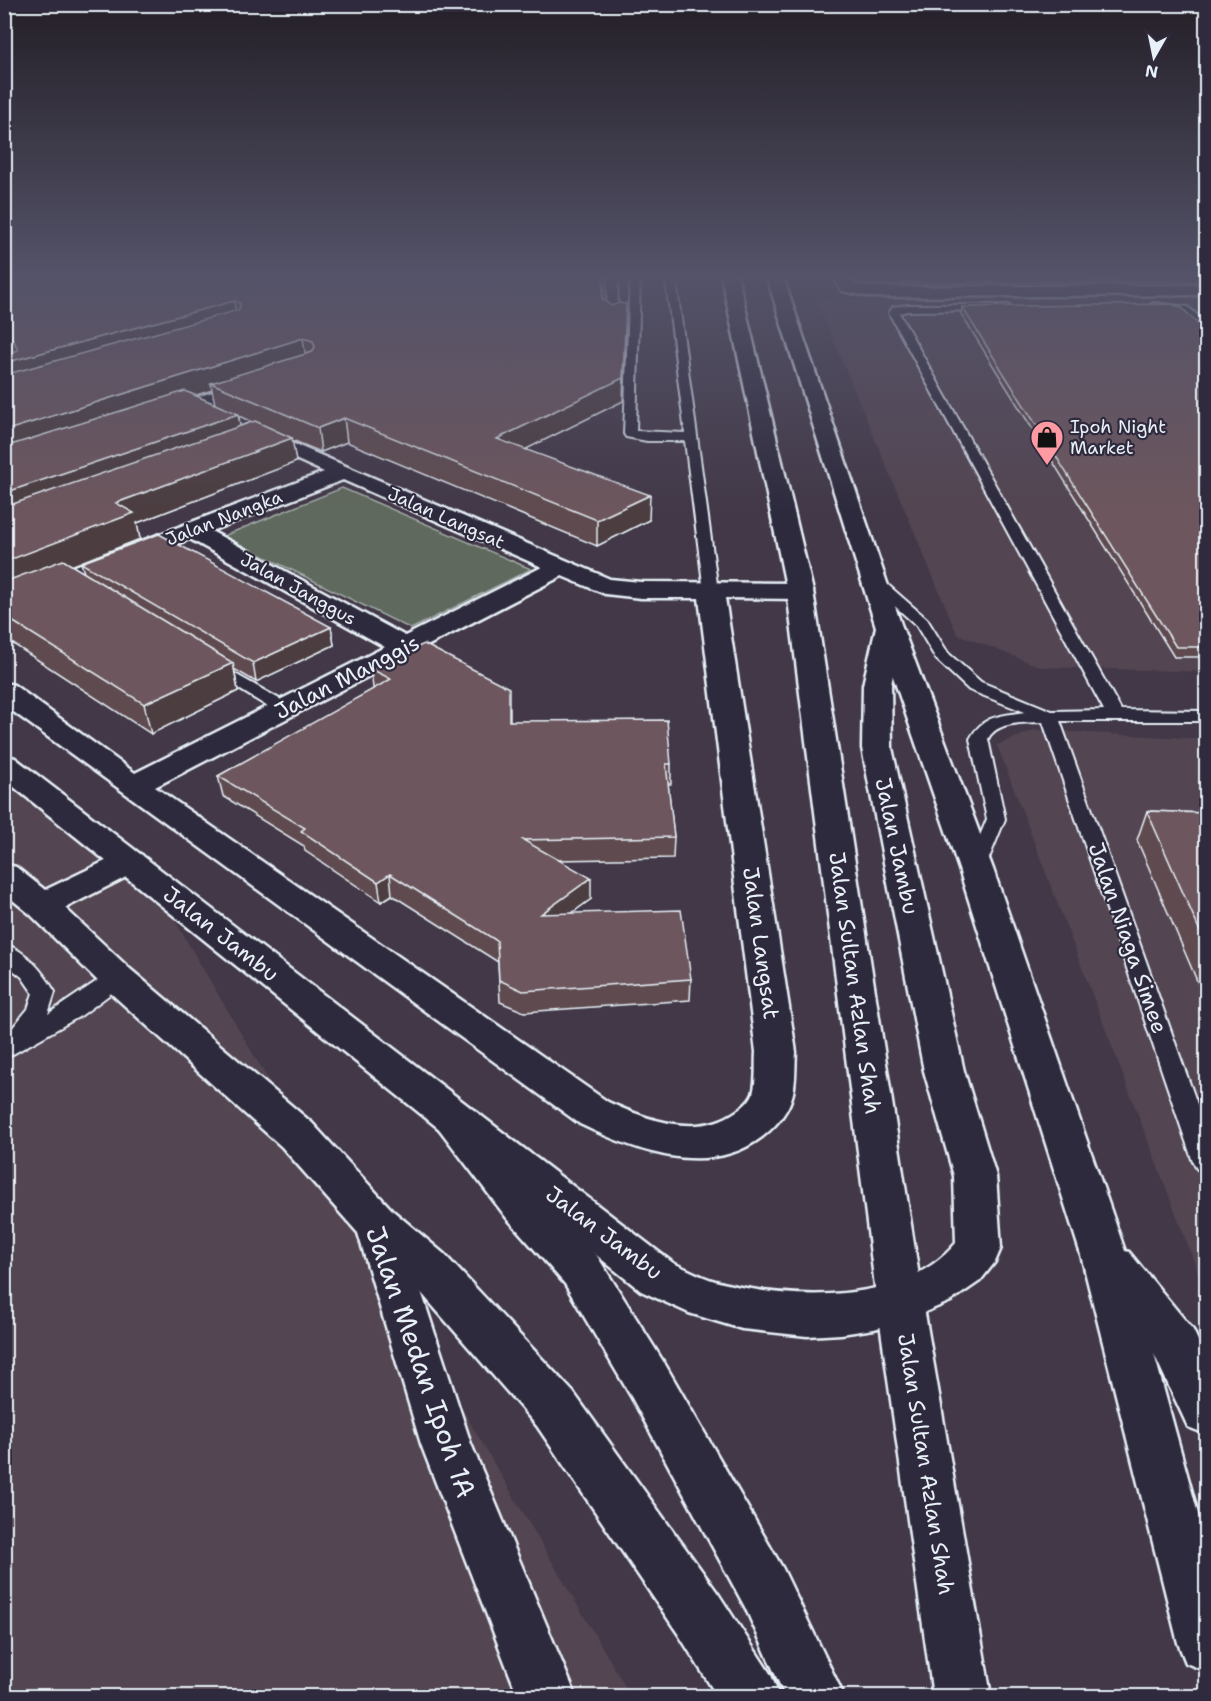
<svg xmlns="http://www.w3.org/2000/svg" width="1211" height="1701" font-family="'Shantell Sans',sans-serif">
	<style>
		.built { fill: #524551 }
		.green { fill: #60695d; stroke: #a4adaa; stroke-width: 1.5 }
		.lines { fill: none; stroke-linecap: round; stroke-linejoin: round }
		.service-casing { stroke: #e8f1f8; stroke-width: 4 }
		.minor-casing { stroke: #e8f1f8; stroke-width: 5 }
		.tertiary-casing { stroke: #e8f1f8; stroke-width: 5 }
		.primary-casing { stroke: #e8f1f8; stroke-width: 5 }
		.service { fill: #2f2a3d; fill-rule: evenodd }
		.minor { fill: #2f2a3d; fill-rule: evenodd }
		.tertiary { fill: #2f2a3d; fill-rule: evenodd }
		.primary { fill: #2f2a3d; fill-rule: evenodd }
		.wall { fill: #5e4b50; stroke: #e8f1f8; stroke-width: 1.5; fill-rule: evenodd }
		.shaded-wall { fill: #4c3d41; stroke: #e8f1f8; stroke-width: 1.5 }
		.building { fill: #6d575d; stroke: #e8f1f8; stroke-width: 1.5 }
		.labels { text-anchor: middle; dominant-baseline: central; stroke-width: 4.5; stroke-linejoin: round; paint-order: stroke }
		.far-poi-label { font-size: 18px; fill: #e8f1f8; stroke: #2f2a3d; text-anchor: start }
		.far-street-label { font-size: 18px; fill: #e8f1f8; stroke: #2f2a3d }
		.street-label { font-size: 22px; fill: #e8f1f8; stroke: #2f2a3d }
		.near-street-label { font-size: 27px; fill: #e8f1f8; stroke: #2f2a3d }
	</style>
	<rect width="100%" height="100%" fill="#423847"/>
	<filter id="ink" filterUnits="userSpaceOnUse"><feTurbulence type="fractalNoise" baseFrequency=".0167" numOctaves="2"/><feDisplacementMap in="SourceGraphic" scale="12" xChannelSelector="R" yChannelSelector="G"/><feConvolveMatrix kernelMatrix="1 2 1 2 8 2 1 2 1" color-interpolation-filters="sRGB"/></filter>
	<g filter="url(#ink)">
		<g class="built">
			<polygon points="1206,298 1206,672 1041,667 957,634 816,299"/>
			<polygon points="1034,730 1206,739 1206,1293 997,745"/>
			<polygon points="4,766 171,914 631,1696 5,1696"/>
		</g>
		<polygon class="green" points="342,488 531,569 411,629 223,536"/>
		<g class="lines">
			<defs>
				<g id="service">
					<polygon points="608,274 618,274 617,322 612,325 607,322"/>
					<polygon points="630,274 640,274 636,431 685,433 665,274 675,274 718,591 716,594 706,594 704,591 685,441 647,441 626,437 624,434"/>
					<polygon points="1194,274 1204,274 1206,283"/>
					<polygon points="1154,303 1188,307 1206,323 1206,331 1202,330 1181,312 1151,308 1151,304"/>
					<path d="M908,305H1009L1010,307L1005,310L908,311L899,313L1121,710L1206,711V721H1060L1206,1129V1172L1197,1169L1193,1162L1043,722C1024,723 997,721 988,739L1005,819L983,873L976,875L969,873L966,869L987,819L970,739C983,715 1000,716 1025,712L969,690L936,659L916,625L870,584L868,581L870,578H880L927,619L948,653L981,682L1052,711L1104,710L889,313L893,307Z"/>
					<polygon points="214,662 290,705 293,709 290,713 278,713 208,670 206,667 208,664"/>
					<path d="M4,944C26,950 44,973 55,992L48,1014L109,973L117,970L125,973L128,978L125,983L82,1015L4,1059L5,1037L28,1009L33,993L22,977L4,963Z"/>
				</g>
				<g id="minor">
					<polygon points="832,274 848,274 854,284 871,287 1206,285 1206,295 871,297 842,291"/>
					<polygon points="257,378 264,380 267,384 264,388 163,420 156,418 153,414 156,410"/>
					<path d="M252,426L610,579L641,582L800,583L809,586L813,591L809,596L800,599L725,598L796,1052C795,1066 796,1080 793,1093C789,1111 776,1126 762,1137C707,1179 634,1150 580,1124L4,705V683L14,685L135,773L385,647L190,539L4,610V593L324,472L245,436L242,432L245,428ZM343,480L542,567L405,636L211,531ZM562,576L605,594L641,598H699L756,1052C755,1065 757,1081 753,1094C750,1101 743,1107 737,1111C698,1139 648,1120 608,1102L155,787Z"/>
					<polygon points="130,851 142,855 147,862 142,869 65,908 130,969 312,1123 393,1211 399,1224 471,1444 576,1696 518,1696 421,1444 358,1233 282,1147 104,987 30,914 4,893 4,864 16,867 45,890 118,855"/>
				</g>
				<path id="tertiary" d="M889,619L898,621L902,627L891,685L892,748L964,1071L996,1176L1001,1248L995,1262L980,1281L951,1301L906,1320L874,1329L841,1334L807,1336L742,1329L689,1313L641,1291L4,779V755L15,758L673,1263C687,1269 701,1277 715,1281C786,1301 905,1306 956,1243L954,1176L924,1071L862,748L863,685L876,627L880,621Z"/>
				<g id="primary">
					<polygon points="721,274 737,274 813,591 923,1302 991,1696 933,1696 877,1302 787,591"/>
					<polygon points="766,274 782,274 902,627 993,869 1125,1251 1129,1252 1193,1330 1206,1358 1206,1434 1188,1427 1154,1354 1206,1543 1206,1671 1186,1663 1178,1643 1081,1255 959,869 876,627"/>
					<polygon points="451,1099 465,1104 536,1191 597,1256 666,1366 783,1569 844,1696 785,1696 745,1607 632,1398 565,1284 506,1217 437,1126 431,1115 437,1104"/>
					<polygon points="377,1205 393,1211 444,1254 573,1392 719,1595 771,1675 779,1696 717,1696 679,1635 537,1426 412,1282 361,1237 355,1224 361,1211"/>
				</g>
			</defs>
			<use href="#service" class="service-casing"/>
			<use href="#minor" class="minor-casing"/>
			<use href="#tertiary" class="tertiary-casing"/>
			<use href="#primary" class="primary-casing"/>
			<use href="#service" class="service"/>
			<use href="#minor" class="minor"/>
			<use href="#tertiary" class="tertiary"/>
			<use href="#primary" class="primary"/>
		</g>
		<g class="wall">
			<path d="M4,274L604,286L603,300L611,306L626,304L623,401L526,449L649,520L597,546L347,442L321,452L292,440L296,462L137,523L140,539L72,566L84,573L81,563L331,627L334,645L256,682L234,669L238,691L151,734L4,638ZM212,390L215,404L195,396ZM239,416L252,422L240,426Z"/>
			<polygon points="893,274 1202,274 1200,281 899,283"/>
			<polygon points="962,307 1206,332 1206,657 1174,657 961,314"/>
			<polygon points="371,669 510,707 510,721 671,764 671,784 668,784 674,837 673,858 558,860 591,899 571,913 691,979 690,1000 524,1012 500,1002 498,962 392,895 381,902 305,851 304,846 223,796 218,776 375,689 373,688"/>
			<polygon points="1147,811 1206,813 1206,1002 1137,840"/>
		</g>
		<g class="shaded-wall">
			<polygon points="604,274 604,286 602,320 602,299"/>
			<polygon points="234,301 237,322 4,388 4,363"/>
			<polygon points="626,304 623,401 498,463 497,439"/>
			<polygon points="303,338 306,360 211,383 212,390 4,457 4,431"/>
			<polygon points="238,414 242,438 4,521 4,493"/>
			<polygon points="344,418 347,442 321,452 318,428"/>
			<polygon points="292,438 296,462 137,523 140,539 4,592 4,562 116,503"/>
			<polygon points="650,495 649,520 597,546 597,520"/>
			<polygon points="331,627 334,645 256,682 253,663"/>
			<polygon points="233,663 238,691 151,734 144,704"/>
			<polygon points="390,874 392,895 381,902 378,882"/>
			<polygon points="591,878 591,899 542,935 541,914"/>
		</g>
		<g class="building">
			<polygon points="4,274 604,274 602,299 611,306 619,303 626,304 623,378 497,439 650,495 597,520 344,418 318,428 211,383 312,352 315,347 313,341 303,338 4,431 4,375 239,310 240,303 234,301 4,363 4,355 18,350 13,339 4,337"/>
			<polygon points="1172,304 1182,308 1206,332 1206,647 1176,647 962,307"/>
			<polygon points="185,391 238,414 4,493 4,447"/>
			<polygon points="255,421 292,438 116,503 134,513 4,562 4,507"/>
			<polygon points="159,534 331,627 253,663 81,563"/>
			<polygon points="63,560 233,663 144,704 4,616 4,606 8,604 4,603 4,582"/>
			<polygon points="424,644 509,688 509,721 667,720 671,764 666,764 674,837 523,840 591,878 541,914 681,910 691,979 523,991 499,980 497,941 390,874 378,882 301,831 305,828 218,776 391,679 371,669"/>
			<polygon points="1147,811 1206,813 1206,945"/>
		</g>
	</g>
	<linearGradient id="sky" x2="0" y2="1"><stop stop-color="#241f27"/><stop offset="0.54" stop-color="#545369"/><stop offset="1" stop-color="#545369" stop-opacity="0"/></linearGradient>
	<rect width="1211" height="512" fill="url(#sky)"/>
	<defs>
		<symbol id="shop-pin" viewBox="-11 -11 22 30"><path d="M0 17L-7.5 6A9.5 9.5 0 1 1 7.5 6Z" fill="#ff9aa2" stroke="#2f2a3d"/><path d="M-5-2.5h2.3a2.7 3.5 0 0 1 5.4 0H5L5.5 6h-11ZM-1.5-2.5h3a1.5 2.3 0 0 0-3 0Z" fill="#111"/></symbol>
	</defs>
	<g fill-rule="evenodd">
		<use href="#shop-pin" x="1028" y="418" width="38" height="52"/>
	</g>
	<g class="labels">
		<g class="far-poi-label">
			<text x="1070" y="427">Ipoh Night<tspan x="1070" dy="21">Market</tspan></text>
		</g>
		<g class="far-street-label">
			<text transform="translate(224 518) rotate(-21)">Jalan Nangka</text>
			<text transform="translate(446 518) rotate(24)">Jalan Langsat</text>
			<text transform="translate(298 589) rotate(29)">Jalan Janggus</text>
		</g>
		<g class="street-label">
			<text transform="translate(347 677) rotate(-27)">Jalan Manggis</text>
			<text transform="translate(897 846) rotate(78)">Jalan Jambu</text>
			<text transform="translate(221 934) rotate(38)">Jalan Jambu</text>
			<text transform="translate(1128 938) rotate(71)">Jalan Niaga Simee</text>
			<text transform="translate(761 943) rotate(82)">Jalan Langsat</text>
			<text transform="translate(855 983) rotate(82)">Jalan Sultan Azlan Shah</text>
			<text transform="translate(604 1233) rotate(37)">Jalan Jambu</text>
			<text transform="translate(926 1464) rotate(81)">Jalan Sultan Azlan Shah</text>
		</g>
		<g class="near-street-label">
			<text transform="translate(421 1362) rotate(71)">Jalan Medan Ipoh 1A</text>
		</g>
	</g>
	<rect width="1211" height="1701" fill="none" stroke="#2f2a3d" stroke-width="24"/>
	<rect x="12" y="12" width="1187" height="1677" fill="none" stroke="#e8f1f8" stroke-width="2" filter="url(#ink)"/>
	<g transform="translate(1154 57) rotate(189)" stroke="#2f2a3d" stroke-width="4.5" paint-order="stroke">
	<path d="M0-4.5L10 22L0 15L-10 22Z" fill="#e8f1f8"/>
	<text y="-9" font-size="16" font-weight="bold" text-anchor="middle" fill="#e8f1f8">N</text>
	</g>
</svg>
